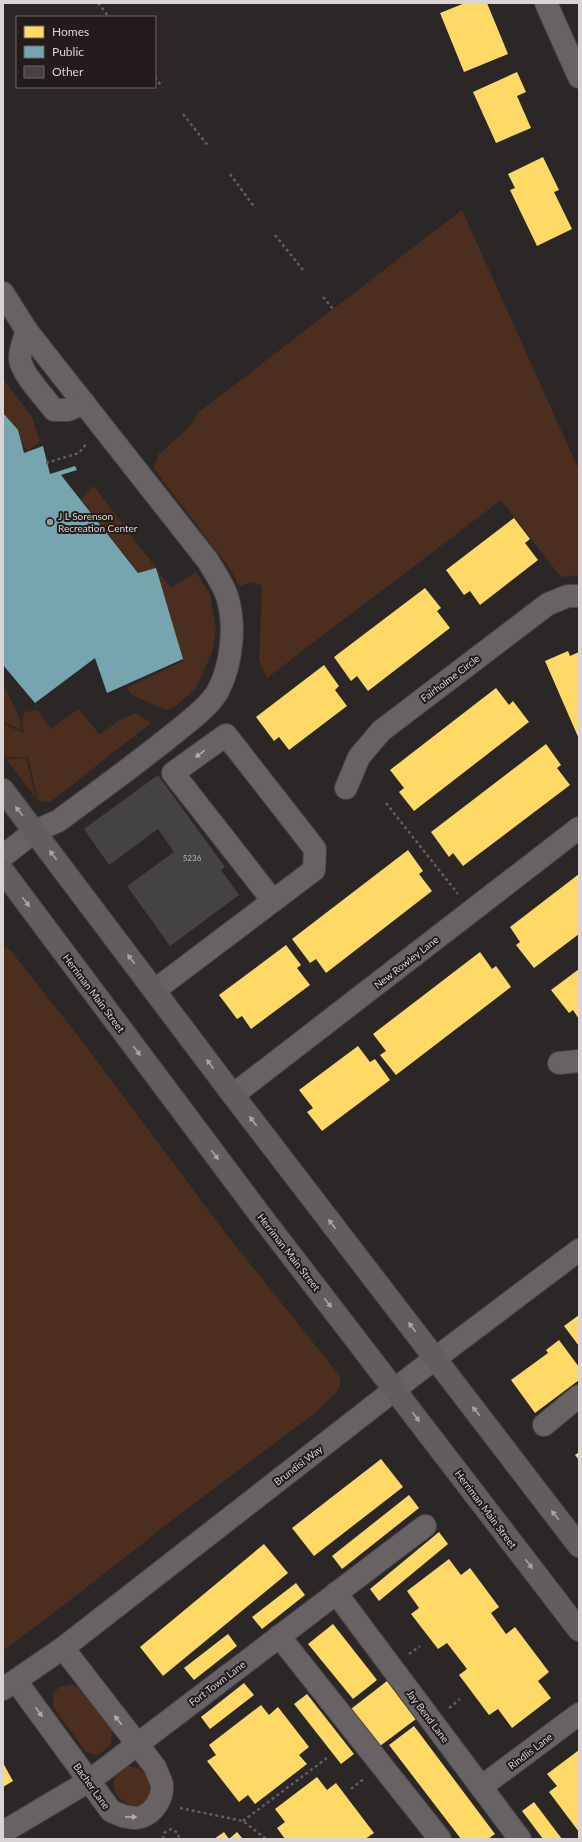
<svg xmlns="http://www.w3.org/2000/svg" width="582" height="1842" font-family="Lato,sans-serif">
	<style>
		.green { fill: #4b2e1e }
		.homes { fill: #ffd966 }
		.public { fill: #76a5af }
		.building { fill: #454242 }
		.lines { fill: none; stroke-linecap: round; stroke-linejoin: round }
		.minor-casing { stroke: #474444; stroke-width: 24 }
		.major-casing { stroke: #474444; stroke-width: 24 }
		.path { stroke: #615e5e; stroke-width: 2.5; stroke-dasharray: 3 3; stroke-linecap: butt }
		.minor { stroke: #676364; stroke-width: 22 }
		.major { stroke: #645d5e; stroke-width: 22 }
		.oneway { fill: #b2acad }
		.oneway2 { fill: #aba4a5 }
		.poi-dot { fill: #9d9797; stroke: #241b1c; stroke-width: 1.5 }
		.labels { text-anchor: middle; dominant-baseline: central; stroke-width: 4; stroke-linejoin: round; paint-order: stroke }
		.number-label { font-size: 8px; fill: #b5b0b0 }
		.poi-label { font-size: 10px; fill: #dad4d4; stroke: #241b1c; text-anchor: start }
		.street-label { font-size: 10px; fill: #dad4d4; stroke: #241b1c }
	</style>
	<rect width="100%" height="100%" fill="#2b2727"/>
	<g class="green">
		<polygon points="462,210 579,470 579,575 561,577 501,500 267,678 259,660 262,586 254,582 239,586 229,567 154,469 158,455 188,428 199,412"/>
		<polygon points="3,379 32,417 40,441 28,451 3,417"/>
		<polygon points="94,486 171,588 196,572 210,595 216,630 212,652 196,688 176,706 166,710 132,695 126,688 183,661 155,569 138,572 81,499"/>
		<polygon points="3,684 20,719 21,730 3,722"/>
		<polygon points="78,709 100,735 118,721 136,713 151,723 50,802 38,801 28,757 3,757 3,724 24,733 22,723 25,712 37,710 51,729"/>
		<polygon points="26,758 36,798 6,759"/>
		<polygon points="3,945 12,952 86,1046 223,1230 340,1376 340,1385 336,1393 314,1414 184,1511 78,1594 3,1651"/>
		<polygon points="72,1684 84,1693 112,1730 111,1745 98,1755 86,1752 53,1707 53,1694 59,1687"/>
		<path d="M126,1766C130,1767 135,1767 138,1768C149,1773 154,1792 146,1801C135,1813 118,1800 114,1789C111,1779 119,1772 126,1766Z"/>
	</g>
	<g class="homes">
		<polygon points="465,3 487,3 508,54 464,72 440,13"/>
		<polygon points="517,72 526,92 517,96 531,128 496,143 473,92"/>
		<polygon points="543,157 559,190 554,192 572,229 537,246 510,190 515,188 508,174"/>
		<polygon points="514,518 530,539 525,543 538,560 480,605 470,591 464,595 446,570"/>
		<polygon points="425,588 441,608 437,611 450,628 368,691 357,676 351,681 334,657"/>
		<polygon points="568,651 570,656 579,652 579,739 545,661"/>
		<polygon points="324,665 339,686 335,690 347,706 289,750 279,737 274,741 256,717"/>
		<polygon points="496,688 509,705 513,701 529,722 414,811 399,792 404,788 390,770"/>
		<polygon points="546,744 561,765 557,768 570,785 463,866 453,853 449,857 431,832"/>
		<polygon points="408,850 423,871 419,874 432,891 326,973 316,959 310,963 292,939"/>
		<polygon points="579,874 579,934 534,968 516,945 520,942 510,927"/>
		<polygon points="286,945 301,965 297,968 310,985 251,1029 242,1016 237,1019 219,995"/>
		<polygon points="480,952 492,969 496,966 511,987 396,1075 380,1055 386,1051 373,1034"/>
		<polygon points="579,969 579,1019 573,1010 569,1013 551,990"/>
		<polygon points="358,1046 370,1062 375,1059 390,1080 322,1131 307,1112 313,1108 299,1090"/>
		<polygon points="579,1315 579,1346 564,1326"/>
		<polygon points="559,1340 579,1367 579,1380 535,1413 511,1380 548,1353 546,1350"/>
		<polygon points="579,1452 579,1460 575,1455"/>
		<polygon points="381,1459 403,1487 314,1556 292,1528"/>
		<polygon points="409,1495 419,1508 342,1569 332,1556"/>
		<polygon points="439,1532 448,1544 379,1601 370,1589"/>
		<polygon points="264,1544 288,1573 163,1676 140,1647"/>
		<polygon points="449,1559 461,1575 470,1568 499,1607 491,1613 506,1634 515,1627 549,1672 538,1681 551,1698 512,1728 498,1709 489,1715 459,1675 467,1669 447,1643 438,1649 411,1614 419,1608 407,1591"/>
		<polygon points="296,1583 305,1595 262,1629 252,1617"/>
		<polygon points="333,1624 377,1680 353,1699 308,1644"/>
		<polygon points="228,1634 237,1646 194,1680 184,1668"/>
		<polygon points="387,1681 416,1719 380,1746 351,1709"/>
		<polygon points="244,1683 254,1695 210,1729 201,1717"/>
		<polygon points="307,1694 354,1754 341,1764 294,1704"/>
		<polygon points="261,1705 269,1715 278,1707 309,1747 299,1755 307,1764 255,1804 248,1795 239,1802 207,1761 216,1755 209,1745"/>
		<polygon points="414,1726 495,1834 488,1839 461,1839 389,1745"/>
		<polygon points="579,1750 579,1832 549,1792 557,1786 547,1774"/>
		<polygon points="3,1763 13,1781 3,1787"/>
		<polygon points="317,1777 327,1790 336,1783 374,1833 365,1839 285,1839 277,1828 285,1822 275,1809"/>
		<polygon points="534,1802 562,1839 543,1839 522,1811"/>
		<polygon points="224,1832 229,1839 237,1832 243,1839 214,1839"/>
	</g>
	<polygon class="public" points="3,413 18,430 24,453 43,446 50,474 75,466 77,470 61,475 138,573 156,568 183,659 107,693 95,658 35,703 3,665"/>
	<polygon class="building" points="158,775 225,867 221,870 239,895 170,946 127,886 174,852 158,829 109,865 84,829"/>
	<g class="lines">
		<defs>
			<g id="minor">
				<polyline points="546,3 579,77"/>
				<path d="M3,293L27,331L208,561C215,573 223,584 227,596C236,625 232,664 218,691C209,707 186,724 172,735C135,765 96,793 58,821L35,831L3,856"/>
				<path d="M27,331C24,340 20,348 20,358C20,372 45,398 54,410H68L84,403"/>
				<polyline points="346,788 359,757 381,731 548,604 568,596 579,596"/>
				<polyline points="155,990 314,870 315,849 226,735 173,773 273,901"/>
				<polyline points="559,1063 579,1061"/>
				<polyline points="233,1095 579,828"/>
				<polyline points="544,1425 579,1396"/>
				<polyline points="336,1593 520,1839"/>
				<polyline points="279,1636 440,1839"/>
				<path d="M16,1681L111,1811C120,1815 131,1820 141,1817C154,1813 163,1798 162,1785C161,1780 157,1773 155,1767L63,1648"/>
				<polyline points="3,1689 63,1648 416,1373 579,1250"/>
				<polyline points="481,1787 579,1714"/>
				<polyline points="3,1832 89,1781 425,1526"/>
			</g>
			<g id="major">
				<polyline points="3,790 233,1095 579,1546"/>
				<polyline points="3,871 261,1216 579,1630"/>
			</g>
		</defs>
		<use href="#minor" class="minor-casing"/>
		<use href="#major" class="major-casing"/>
		<g class="path">
			<polyline points="98,3 109,17"/>
			<polyline points="155,77 162,87"/>
			<polyline points="183,114 209,147"/>
			<polyline points="230,174 255,208"/>
			<polyline points="275,235 303,270"/>
			<polyline points="323,297 333,309"/>
			<polyline points="46,463 79,453 87,443"/>
			<polyline points="386,803 458,894"/>
			<polyline points="409,1654 420,1646"/>
			<polyline points="449,1708 460,1699"/>
			<polyline points="351,1789 365,1778"/>
			<polyline points="180,1808 243,1821 266,1839"/>
			<polyline points="243,1821 327,1758"/>
			<polyline points="163,1839 164,1833 171,1829 178,1833 179,1839"/>
		</g>
		<use href="#minor" class="minor"/>
		<use href="#major" class="major"/>
	</g>
	<defs><path id="oneway-solid" d="M-6-.8H1V-3.2L6.5 0L1 3.2V.8H-6Z"/></defs>
	<g class="oneway">
		<use href="#oneway-solid" transform="translate(200 754) rotate(144)"/>
		<use href="#oneway-solid" transform="translate(39 1712) rotate(54)"/>
		<use href="#oneway-solid" transform="translate(118 1720) rotate(-128)"/>
		<use href="#oneway-solid" transform="translate(131 1817) rotate(1)"/>
	</g>
	<g class="oneway2">
		<use href="#oneway-solid" transform="translate(19 811) rotate(-128)"/>
		<use href="#oneway-solid" transform="translate(53 855) rotate(-127)"/>
		<use href="#oneway-solid" transform="translate(26 902) rotate(53)"/>
		<use href="#oneway-solid" transform="translate(131 959) rotate(-127)"/>
		<use href="#oneway-solid" transform="translate(137 1051) rotate(53)"/>
		<use href="#oneway-solid" transform="translate(210 1064) rotate(-127)"/>
		<use href="#oneway-solid" transform="translate(253 1121) rotate(-127)"/>
		<use href="#oneway-solid" transform="translate(215 1155) rotate(53)"/>
		<use href="#oneway-solid" transform="translate(332 1224) rotate(-127)"/>
		<use href="#oneway-solid" transform="translate(328 1303) rotate(52)"/>
		<use href="#oneway-solid" transform="translate(412 1327) rotate(-127)"/>
		<use href="#oneway-solid" transform="translate(476 1411) rotate(-128)"/>
		<use href="#oneway-solid" transform="translate(416 1417) rotate(53)"/>
		<use href="#oneway-solid" transform="translate(555 1515) rotate(-128)"/>
		<use href="#oneway-solid" transform="translate(529 1564) rotate(53)"/>
	</g>
	<circle class="poi-dot" cx="50" cy="522" r="4"/>
	<g class="labels">
		<g class="number-label">
			<text x="192" y="858">5236</text>
		</g>
		<g class="poi-label">
			<text x="58" y="516">J L Sorenson<tspan x="58" dy="12">Recreation Center</tspan></text>
		</g>
		<g class="street-label">
			<text transform="translate(450 678) rotate(-37)">Fairholme Circle</text>
			<text transform="translate(406 962) rotate(-38)">New Rowley Lane</text>
			<text transform="translate(94 993) rotate(53)">Herriman Main Street</text>
			<text transform="translate(289 1252) rotate(52)">Herriman Main Street</text>
			<text transform="translate(298 1465) rotate(-38)">Brundisi Way</text>
			<text transform="translate(486 1509) rotate(53)">Herriman Main Street</text>
			<text transform="translate(217 1683) rotate(-37)">Fort Town Lane</text>
			<text transform="translate(428 1716) rotate(53)">Jay Bend Lane</text>
			<text transform="translate(530 1751) rotate(-37)">Rindlis Lane</text>
			<text transform="translate(92 1786) rotate(54)">Bacher Lane</text>
		</g>
	</g>
	<rect width="582" height="1842" fill="none" stroke="#dad4d4" stroke-width="8"/>
	<rect x="16" y="16" width="140" height="72" fill="#241b1c" stroke="#6d6566"/>
	<rect x="24" y="26" width="20" height="12" fill="#ffd966" stroke="#6d6566"/>
	<text x="52" y="36" font-size="12" fill="#dad4d4">Homes</text>
	<rect x="24" y="46" width="20" height="12" fill="#76a5af" stroke="#6d6566"/>
	<text x="52" y="56" font-size="12" fill="#dad4d4">Public</text>
	<rect x="24" y="66" width="20" height="12" fill="#454242" stroke="#6d6566"/>
	<text x="52" y="76" font-size="12" fill="#dad4d4">Other</text>
</svg>
